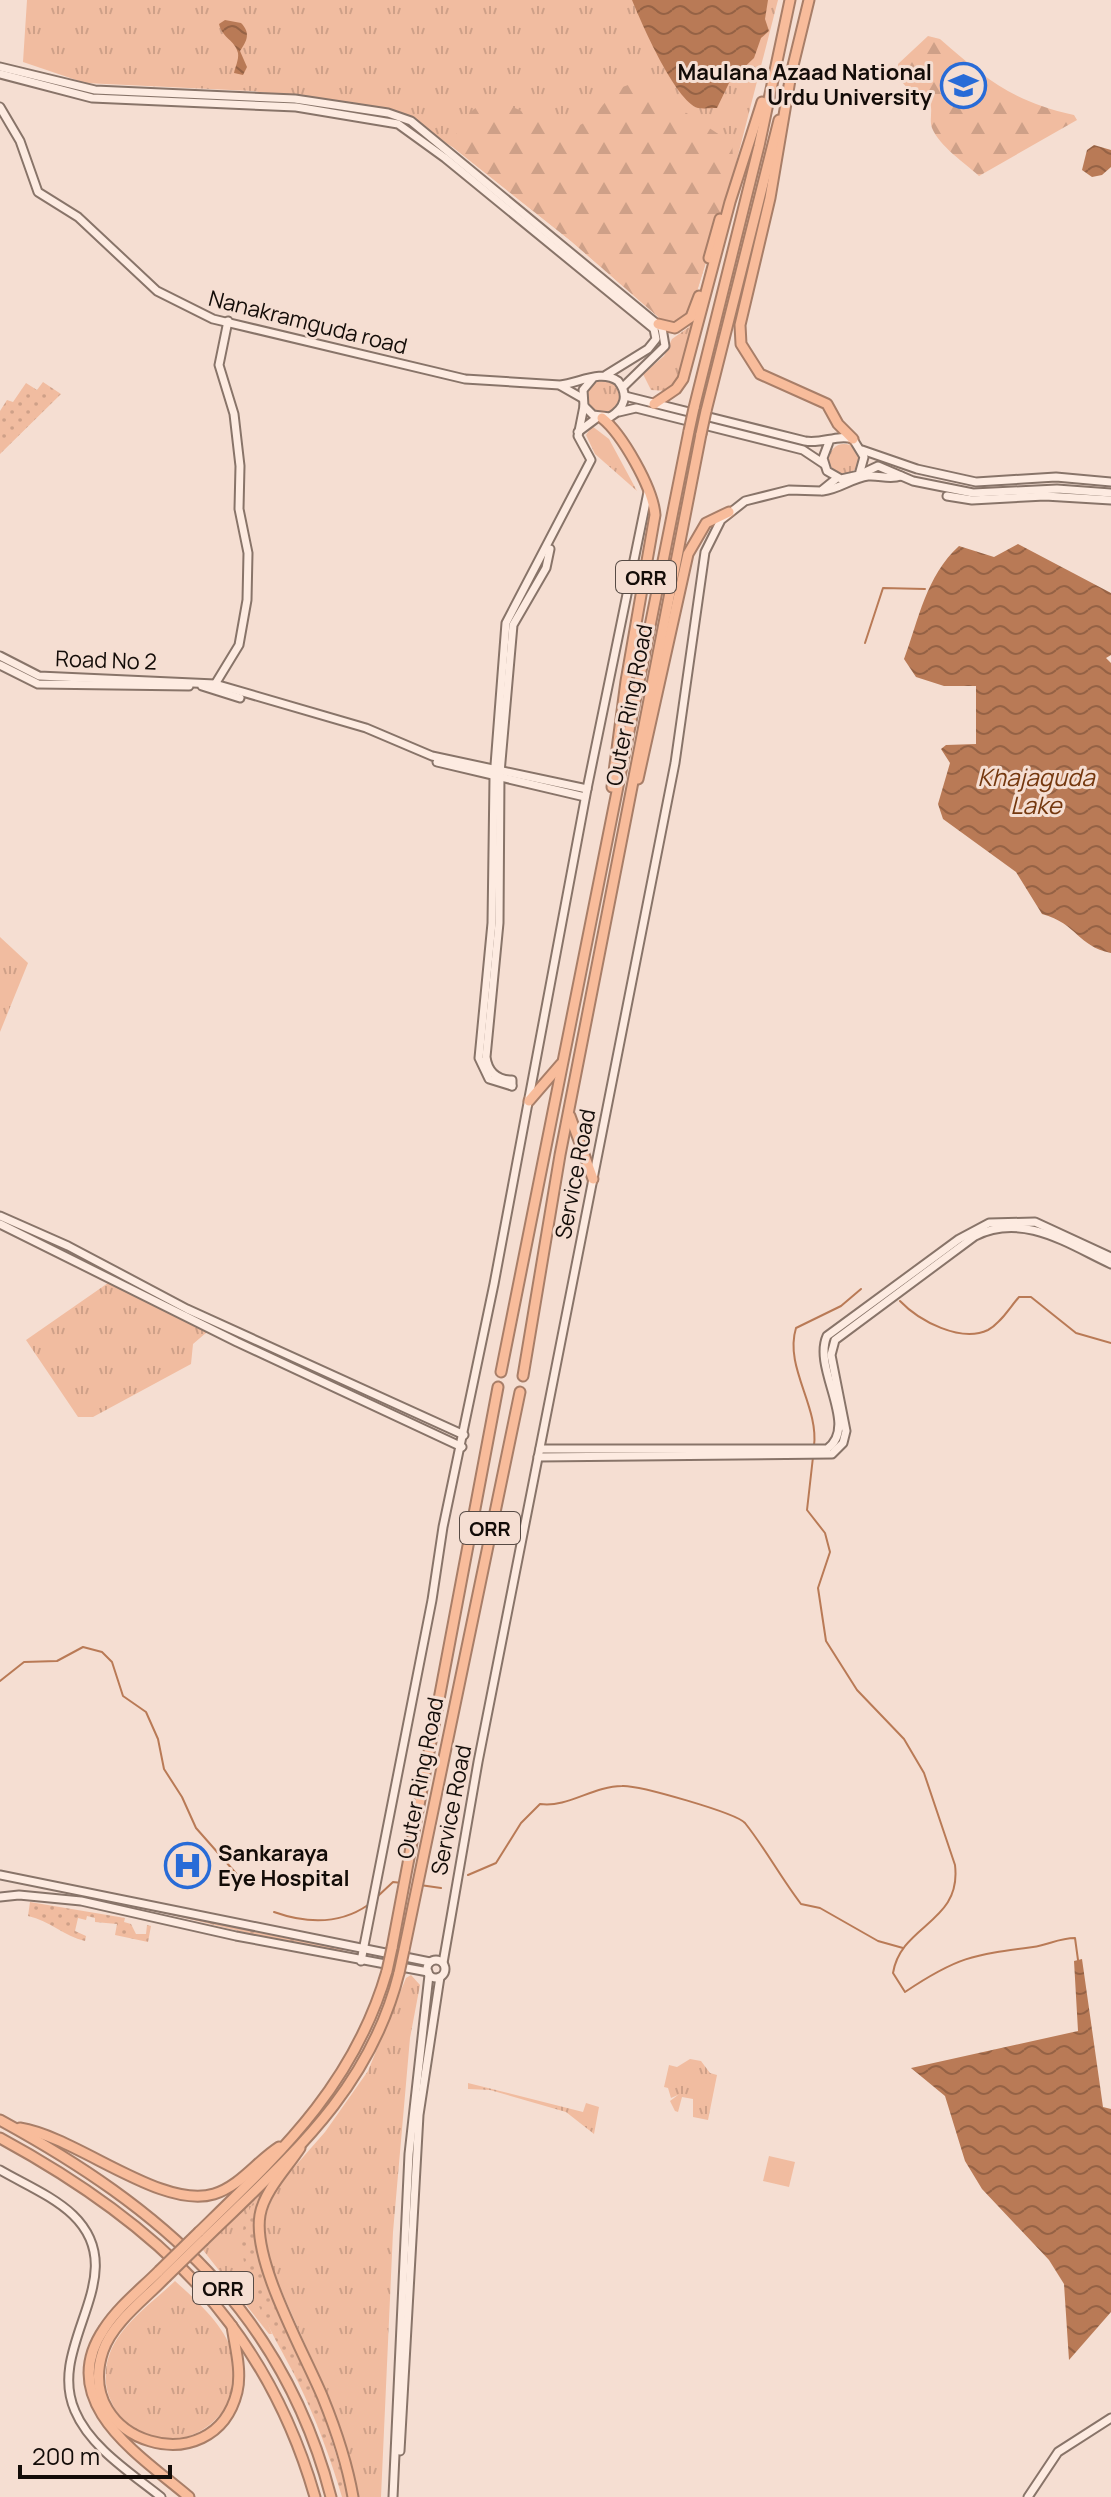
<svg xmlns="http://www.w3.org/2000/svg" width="1111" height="2497" font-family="Manrope,sans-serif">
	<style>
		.grass { fill: url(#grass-tufts) }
		.forest { fill: url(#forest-firs) }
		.park { fill: url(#park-dots) }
		.pitch { fill: #f1bca0 }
		.water { fill: url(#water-waves) }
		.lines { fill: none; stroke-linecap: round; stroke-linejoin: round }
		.stream { stroke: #b97a56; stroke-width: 2 }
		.secondary-casing { stroke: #887469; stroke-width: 11 }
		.highway-casing { stroke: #a87e68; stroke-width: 13 }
		.secondary { stroke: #fdebe1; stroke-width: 7 }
		.highway { stroke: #f8bc9b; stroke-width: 9 }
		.highway-bridge-casing { stroke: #a87e68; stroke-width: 13; stroke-linecap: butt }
		.highway-bridge { stroke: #f8bc9b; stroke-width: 9 }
		.labels { text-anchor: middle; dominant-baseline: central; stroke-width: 6; stroke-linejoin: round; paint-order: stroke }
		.shield { fill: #f5ded2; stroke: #574b45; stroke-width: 2 }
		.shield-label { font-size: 20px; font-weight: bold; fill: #130c08 }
		.poi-label { font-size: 22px; font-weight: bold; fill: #130c08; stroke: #f5ded2; text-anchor: end }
		.street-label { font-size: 22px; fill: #130c08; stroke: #f5ded2 }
		.water-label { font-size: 24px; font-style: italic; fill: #74370e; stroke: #f5ded2 }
	</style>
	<defs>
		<pattern id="grass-tufts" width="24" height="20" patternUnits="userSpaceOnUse" patternTransform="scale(2)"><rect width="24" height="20" fill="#f1bca0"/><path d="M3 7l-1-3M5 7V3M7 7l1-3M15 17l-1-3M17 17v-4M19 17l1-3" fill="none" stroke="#cea088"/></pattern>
		<pattern id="forest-firs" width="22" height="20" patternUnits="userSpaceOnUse" patternTransform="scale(2)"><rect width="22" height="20" fill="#f1bca0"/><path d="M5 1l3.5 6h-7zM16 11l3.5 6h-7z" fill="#cea088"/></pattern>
		<pattern id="park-dots" width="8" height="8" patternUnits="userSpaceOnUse" patternTransform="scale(2)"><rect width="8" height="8" fill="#f1bca0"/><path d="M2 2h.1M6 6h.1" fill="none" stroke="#cea088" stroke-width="1.8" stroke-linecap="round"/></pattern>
		<pattern id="water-waves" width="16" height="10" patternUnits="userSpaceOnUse" patternTransform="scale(2)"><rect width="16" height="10" fill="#b97a56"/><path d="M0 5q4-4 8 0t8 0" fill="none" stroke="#956245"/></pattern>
	</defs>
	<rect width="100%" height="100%" fill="#f5ded2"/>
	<g class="grass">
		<polygon points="27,0 778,0 735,167 693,304 673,321 663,321 571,241 454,148 394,111 252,91 85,83 23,62"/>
		<polygon points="698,311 679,380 668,391 651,390 643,374 664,356 672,339 689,327"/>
		<circle cx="604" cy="396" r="17"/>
		<polygon points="592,426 609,439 637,491 595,454 586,435"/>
		<circle cx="844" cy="459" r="15"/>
		<polygon points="0,937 28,963 0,1032"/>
		<polygon points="108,1283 207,1332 193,1344 191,1364 93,1417 78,1417 26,1340"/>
		<polygon points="411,1975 420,1985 410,2038 393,2232 381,2497 357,2497 325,2389 267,2258 263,2222 276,2188 325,2132 368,2071 406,1978"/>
		<polygon points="690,2059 701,2061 710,2073 717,2075 708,2120 693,2117 693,2099 682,2097 678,2112 675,2111 670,2101 678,2095 671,2098 668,2088 664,2087 669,2065 677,2067"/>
		<polygon points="468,2083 583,2112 586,2103 599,2107 594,2134 566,2112 490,2090 468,2089"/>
		<path d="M258,2195C228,2241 254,2288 272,2334H269L203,2250Z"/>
		<path d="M175,2281C196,2300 224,2325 232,2352C256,2429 145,2479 111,2401C104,2387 104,2368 110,2353C121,2324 153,2302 175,2281Z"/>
	</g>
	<g class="forest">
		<path d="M928,36L940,39C986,79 1013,102 1074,115L1077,120L979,176C964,162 940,147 932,128C929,119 933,112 930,102C911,91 899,88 898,64Z"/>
		<path d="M641,83L732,143L734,172L693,304C686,316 678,324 663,321L571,241L454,148C455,134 459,126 468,115C499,78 543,137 577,126C606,116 604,84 641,83Z"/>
	</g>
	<g class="park">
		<polygon points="43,382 61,394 0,454 0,411 7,400 13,402 26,383 37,390"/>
		<polygon points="109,1900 342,1949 343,1951 341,1954 311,1948"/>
		<path d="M30,1902L125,1918L124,1922L131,1924L136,1934H146L147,1925L151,1926L148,1942L115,1935L117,1924L95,1922V1918L87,1916L86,1920L78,1918L75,1931L86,1936L85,1941C64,1936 50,1921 28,1916Z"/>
		<path d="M263,2189L254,2221L258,2257L319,2399L349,2497H342C330,2457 316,2419 298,2382C278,2342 240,2284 242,2239C243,2219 251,2203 263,2189Z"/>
	</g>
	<polygon class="pitch" points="769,2156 795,2162 789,2187 763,2181"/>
	<g class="water">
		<path d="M632,0H768L765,19L769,31L761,38L754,58L730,81L717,108C711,108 703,109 698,108C675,101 641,22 632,0Z"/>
		<path d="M225,20L241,23C251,33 247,41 240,51L247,67L243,75L234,73C235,67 239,60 238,53C235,40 222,38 219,24Z"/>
		<polygon points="1094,145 1111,150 1111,167 1102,175 1092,177 1082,170 1087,150"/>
		<path d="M1018,544L1111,593V655L1106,658L1111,663V953C1077,946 1078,924 1042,914L1016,872L943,819L938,804L950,763L941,749L946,745L976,744V686H944L916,677L904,659C919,619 926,576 959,546L994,557Z"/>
		<polygon points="1082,1959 1103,2107 1111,2109 1111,2312 1069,2360 1064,2284 1049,2260 982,2189 965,2161 945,2096 911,2068 1078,2031 1074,1961"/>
	</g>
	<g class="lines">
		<g class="stream">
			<polyline points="865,643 883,588 925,589"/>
			<path d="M900,1301C919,1321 961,1343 988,1330C1001,1323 1010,1307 1019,1297H1031L1076,1333L1111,1343"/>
			<path d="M814,1446C819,1406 784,1367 796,1328L841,1306L861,1289"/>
			<path d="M813,1457L807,1510L825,1533L830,1552L818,1588L826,1641L857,1690L904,1739L924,1773L955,1865C962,1923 901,1924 893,1973L905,1992C957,1957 972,1955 1033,1947C1048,1945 1059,1938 1075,1938L1078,1960"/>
			<polyline points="0,1681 24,1662 57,1661 83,1647 102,1652 112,1662 123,1696 146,1712 158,1739 164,1769 182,1797 196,1828 241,1879"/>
			<path d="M468,1875L496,1863L521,1823L540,1804C568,1808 593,1786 622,1786C639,1785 736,1813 745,1823C765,1848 781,1878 801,1904L820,1908L878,1941L903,1948"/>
			<polyline points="420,1885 441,1888"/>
			<polyline points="378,1896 393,1882 402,1883"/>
			<path d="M274,1912C305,1923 339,1925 368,1905"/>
		</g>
		<defs>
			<g id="secondary">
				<polyline points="0,67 95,90 295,99 388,113 411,121 662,328 665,346 623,387"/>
				<polyline points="0,74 92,98 296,107 398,124 445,158 654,329 656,339 648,349 606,375"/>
				<path d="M0,107L20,141L38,192L78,217L157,291L213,319L465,379L560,385C579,383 601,369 618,381C629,395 625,408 610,417L593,415L584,406L583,390L593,378"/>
				<polyline points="561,386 582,398"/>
				<path d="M625,396L805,441C823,444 837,434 853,439L864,457L859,475L841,479L827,471L823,458L829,442"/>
				<polyline points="619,412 636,408 803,450 824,464"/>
				<polyline points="578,432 598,417"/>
				<polyline points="862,450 917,469 976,482 1056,477 1111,482"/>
				<polyline points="861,474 878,466 913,481 973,493 1057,489 1111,493"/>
				<path d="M823,491C840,489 852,478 868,476C880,475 889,480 901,476"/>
				<polyline points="947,496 972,500 1045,496 1111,500"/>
				<polyline points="0,656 39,676 215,684 366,728 432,756 587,789"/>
				<polyline points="0,665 38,684 189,686"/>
				<polyline points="202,686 240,698"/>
				<polyline points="214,686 239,645 247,600 248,553 239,509 240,466 234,414 219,365 228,321"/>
				<polyline points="437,762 585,797"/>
				<polyline points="512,1086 489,1079 479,1058 492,923 494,778 506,623 591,460 578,436 584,406"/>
				<path d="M512,1086V1080C497,1080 488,1072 486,1057L499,923L500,773L513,625L546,568L550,549"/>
				<polyline points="0,1216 68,1246 187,1309 464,1435"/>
				<polyline points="0,1224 237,1342 462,1447"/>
				<path d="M540,1449H827C860,1426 812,1369 827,1336L959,1239L989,1223L1035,1222L1111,1257"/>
				<path d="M538,1457L832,1454L843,1443L846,1431L831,1355L835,1340L975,1236C1023,1212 1068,1244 1111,1264"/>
				<polyline points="0,1875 430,1962"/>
				<polyline points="0,1897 19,1895 81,1901 236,1936 428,1972"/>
				<circle cx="436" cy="1969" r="9"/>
				<polyline points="361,1961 432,1600 443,1527 494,1284 587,789 648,492"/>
				<polyline points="443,1963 478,1762 675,763 705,552 721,520 745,501 789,490 821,491 837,478"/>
				<path d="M0,2170C24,2184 53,2196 73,2215C135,2275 45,2344 75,2411C90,2447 131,2473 161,2497"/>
				<polyline points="400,2451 419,2115 440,1977"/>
				<polyline points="393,2497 409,2154 429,1975"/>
				<polyline points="1028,2497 1058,2452 1111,2418"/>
			</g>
			<g id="highway">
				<polyline points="791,74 770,198 740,325 741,344 760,374 827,404 838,424 853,439"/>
				<polyline points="790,78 809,0"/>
				<polyline points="709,258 720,219"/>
				<polyline points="658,324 675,328 691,317 699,296"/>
				<polyline points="654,404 676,389 683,379 730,202 762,102"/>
				<polyline points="694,408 759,146 790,0"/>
				<polyline points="706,411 779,120"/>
				<path d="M602,418C622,434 653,488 655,515L626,681L612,787"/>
				<polyline points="638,779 688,554 706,523 729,512"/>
				<polyline points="529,1101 561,1064"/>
				<polyline points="570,1116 593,1179"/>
				<polyline points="501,1372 689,431"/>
				<polyline points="523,1376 560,1155 701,434"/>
				<polyline points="392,1948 498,1387"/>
				<polyline points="404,1950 520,1392"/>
				<path d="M0,2120C161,2208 283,2311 331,2497"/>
				<path d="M20,2128C77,2137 161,2210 214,2194C240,2186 257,2161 279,2147"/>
				<path d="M0,2138C155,2222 265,2323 315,2497"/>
				<path d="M300,2148C287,2168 264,2191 260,2215C252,2262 304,2352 323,2398C336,2430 347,2463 353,2497"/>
				<path d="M199,2232C281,2152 354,2085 387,1971"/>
				<path d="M204,2240C288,2158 369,2092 399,1973"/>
				<path d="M159,2271C141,2289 118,2307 104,2329C54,2403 141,2456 189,2497"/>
				<path d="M166,2277C145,2299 113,2322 103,2351C72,2443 214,2485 237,2392C242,2371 235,2347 232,2326"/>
			</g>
		</defs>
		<use href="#secondary" class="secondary-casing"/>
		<use href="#highway" class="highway-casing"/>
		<use href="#secondary" class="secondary"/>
		<use href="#highway" class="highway"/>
		<defs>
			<g id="highway-bridge">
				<polyline points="689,431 694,408"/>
				<polyline points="701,434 706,411"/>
				<polyline points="387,1971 392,1948"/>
				<polyline points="399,1973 404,1950"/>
				<polyline points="159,2271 199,2232"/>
				<polyline points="166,2277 204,2240"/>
			</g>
		</defs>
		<use href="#highway-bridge" class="highway-bridge-casing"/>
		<use href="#highway-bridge" class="highway-bridge"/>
	</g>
	<defs>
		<symbol id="university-ring" viewBox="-11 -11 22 22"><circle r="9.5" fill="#f5ded2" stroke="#286bd7" stroke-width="1.5"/><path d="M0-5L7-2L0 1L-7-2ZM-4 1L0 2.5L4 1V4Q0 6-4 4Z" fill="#286bd7"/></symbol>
		<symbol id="hospital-ring" viewBox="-11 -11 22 22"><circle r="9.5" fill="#f5ded2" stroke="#286bd7" stroke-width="1.5"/><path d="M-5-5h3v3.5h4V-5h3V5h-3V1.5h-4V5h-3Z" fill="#286bd7"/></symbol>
	</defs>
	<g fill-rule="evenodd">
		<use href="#university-ring" x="938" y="60" width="51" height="51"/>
		<use href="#hospital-ring" x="162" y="1840" width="51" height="51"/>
	</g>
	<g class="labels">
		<g class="shield">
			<rect x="616" y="561" width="60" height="32" rx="6"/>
			<rect x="460" y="1512" width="60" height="32" rx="6"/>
			<rect x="193" y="2272" width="60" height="32" rx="6"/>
		</g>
		<g class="shield-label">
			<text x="646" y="577">ORR</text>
			<text x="490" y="1528">ORR</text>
			<text x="223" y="2288">ORR</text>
		</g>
		<g class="poi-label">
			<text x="932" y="72">Maulana Azaad National<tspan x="932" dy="25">Urdu University</tspan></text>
			<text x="218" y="1853" text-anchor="start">Sankaraya<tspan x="218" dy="25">Eye Hospital</tspan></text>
		</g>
		<g class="street-label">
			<text transform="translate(308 322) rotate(14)">Nanakramguda road</text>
			<text transform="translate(106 660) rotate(2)">Road No 2</text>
			<text transform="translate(629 705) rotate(-79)">Outer Ring Road</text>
			<text transform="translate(575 1174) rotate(-79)">Service Road</text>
			<text transform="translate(420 1778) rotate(-79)">Outer Ring Road</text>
			<text transform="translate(451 1810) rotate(-79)">Service Road</text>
		</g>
		<g class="water-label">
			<text x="1036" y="776">Khajaguda<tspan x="1036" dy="28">Lake</tspan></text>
		</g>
	</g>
	<path d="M20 2465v12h150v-12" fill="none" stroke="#130c08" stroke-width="4"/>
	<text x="32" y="2465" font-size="24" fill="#130c08" stroke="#f5ded2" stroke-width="6" paint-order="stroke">200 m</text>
</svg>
